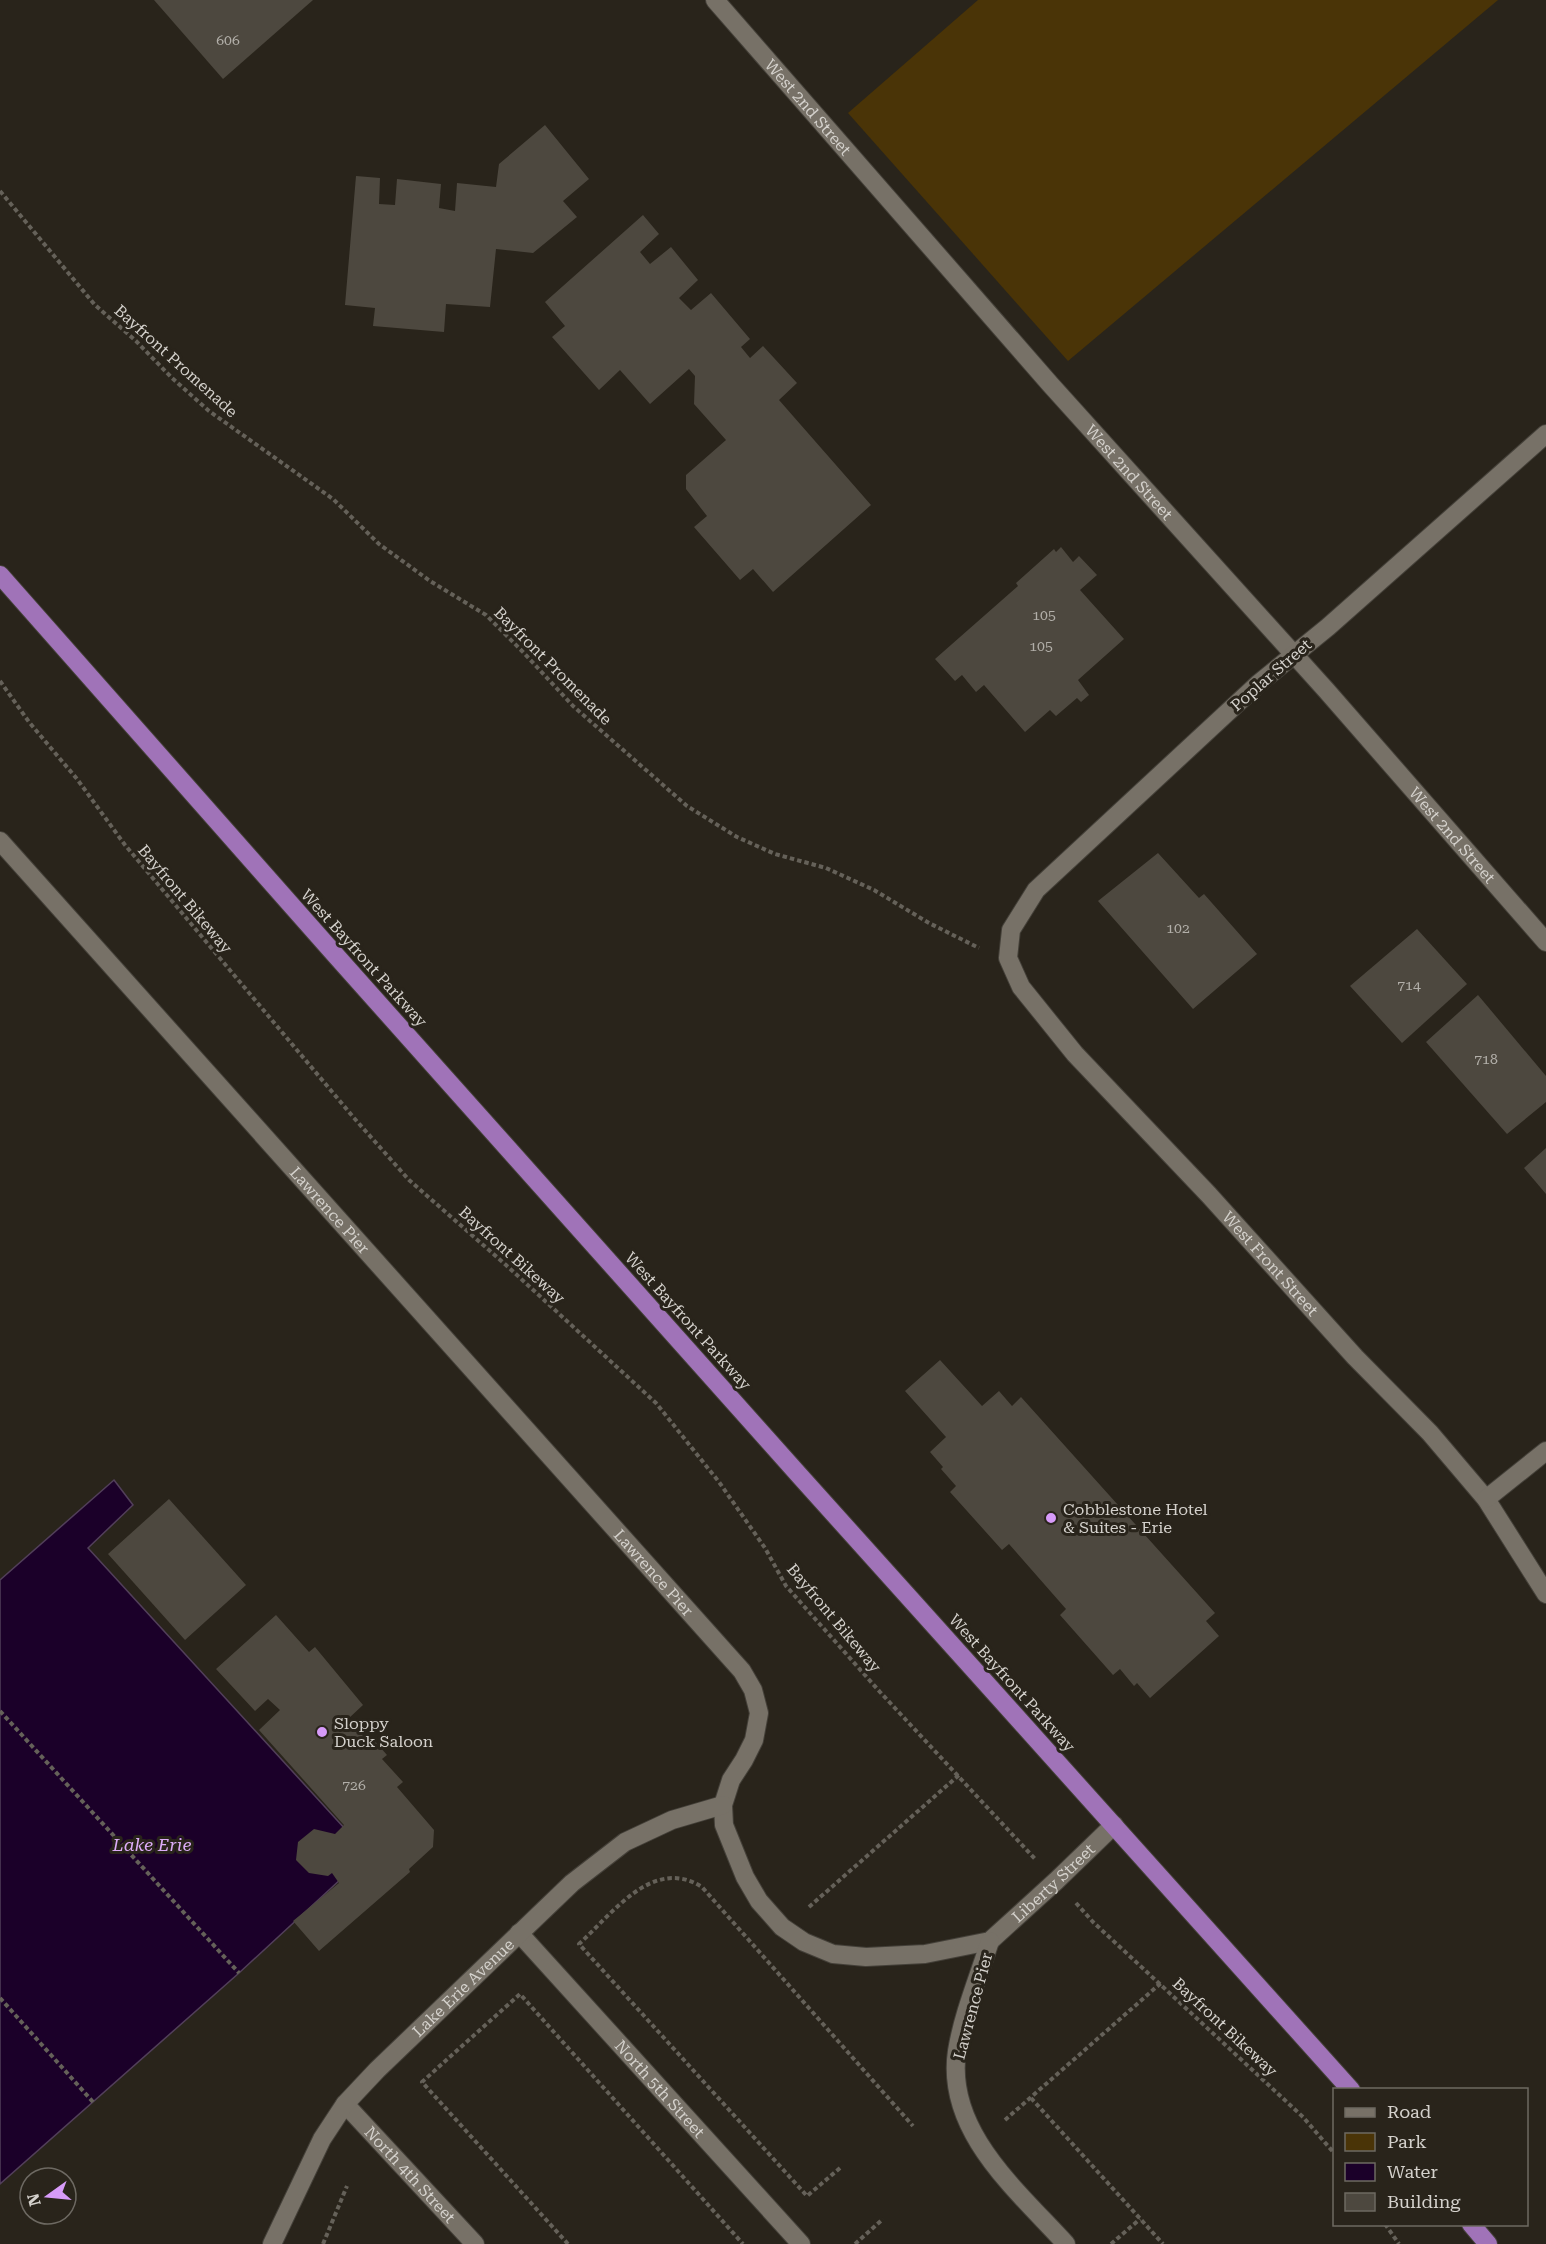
<svg xmlns="http://www.w3.org/2000/svg" width="1546" height="2244" font-family="'Roboto Serif',serif">
	<style>
		.green { fill: #4a3407 }
		.water { fill: #1b0029; stroke: #523f5a; stroke-width: 1.5 }
		.building { fill: #4d483f }
		.lines { fill: none; stroke-linecap: round; stroke-linejoin: round }
		.minor-casing { stroke: #444039; stroke-width: 20 }
		.highway-casing { stroke: #444039; stroke-width: 20 }
		.path { stroke: #656159; stroke-width: 4; stroke-dasharray: 4.5 3; stroke-linecap: butt }
		.minor { stroke: #777167; stroke-width: 18 }
		.highway { stroke: #a073b8; stroke-width: 18 }
		.poi-dot { fill: #d79bf9; stroke: #29241b; stroke-width: 2 }
		.labels { text-anchor: middle; dominant-baseline: central; stroke-width: 6; stroke-linejoin: round; paint-order: stroke }
		.number-label { font-size: 14px; fill: #b2afa9 }
		.street-label { font-size: 16px; fill: #d4d1cc; stroke: #29241b }
		.poi-label { font-size: 16px; fill: #d4d1cc; stroke: #29241b; text-anchor: start }
		.water-label { font-size: 18px; font-style: italic; fill: #dcacf7; stroke: #29241b }
	</style>
	<rect width="100%" height="100%" fill="#29241b"/>
	<polygon class="green" points="978,0 1498,0 1068,361 848,113"/>
	<polygon class="water" points="114,1480 133,1505 88,1548 368,1854 239,1973 0,2184 0,1580"/>
	<g class="building">
		<polygon points="154,0 313,0 223,79"/>
		<polygon points="545,125 589,179 563,201 577,217 533,253 496,249 490,307 446,304 444,332 373,326 375,308 345,305 356,176 380,178 379,204 395,205 397,179 441,184 439,208 455,211 457,183 496,187 499,164"/>
		<polygon points="643,215 659,234 640,252 650,264 671,247 698,280 679,298 691,310 711,293 750,339 741,347 750,358 763,346 797,383 779,400 871,505 773,592 753,569 740,580 694,527 707,516 686,489 686,475 726,440 694,404 695,376 689,369 650,404 620,370 599,390 552,337 565,326 545,302"/>
		<polygon points="1061,547 1073,562 1079,556 1097,575 1080,590 1124,639 1078,680 1089,695 1081,702 1077,698 1056,716 1050,710 1025,732 984,685 976,692 962,675 955,681 935,659 1018,586 1016,583 1054,549 1056,552"/>
		<polygon points="1158,853 1199,898 1204,894 1257,954 1193,1009 1098,901"/>
		<polygon points="1417,929 1467,984 1402,1043 1350,986"/>
		<polygon points="1478,995 1546,1076 1546,1102 1507,1134 1426,1042"/>
		<polygon points="1546,1148 1546,1194 1524,1168"/>
		<polygon points="940,1360 982,1406 999,1391 1012,1406 1021,1397 1215,1613 1206,1621 1219,1636 1150,1698 1137,1683 1134,1686 1120,1669 1113,1675 1060,1615 1066,1609 1009,1544 1002,1550 950,1492 956,1486 941,1469 943,1467 930,1452 946,1437 905,1391"/>
		<polygon points="169,1499 246,1585 185,1640 108,1554"/>
		<polygon points="276,1615 309,1652 315,1647 363,1705 348,1719 369,1743 373,1739 387,1755 382,1759 403,1782 397,1787 434,1830 433,1847 409,1869 410,1872 319,1951 293,1921 339,1883 332,1873 328,1876 309,1873 296,1860 298,1842 314,1829 335,1834 344,1825 259,1730 280,1710 268,1699 255,1711 216,1669"/>
	</g>
	<g class="lines">
		<defs>
			<g id="minor">
				<path id="s1" d="M715,0L1050,384L1326,690L1546,942"/>
				<path id="s2" d="M1546,434L1328,627L1258,684L1036,890L1011,930L1008,958L1021,987L1075,1054L1209,1195L1355,1357L1430,1433L1486,1499L1546,1594"/>
				<path id="s3" d="M0,841L742,1671L753,1690L759,1713L754,1740L744,1760L731,1780L723,1805L724,1825L745,1877L759,1901L782,1927L804,1942L833,1954L866,1957L925,1954L990,1941L1056,1881L1114,1825"/>
				<polyline points="1486,1499 1546,1451"/>
				<path id="s4" d="M519,1933L801,2244"/>
				<path d="M990,1941C979,1976 963,2014 957,2051C945,2131 1017,2190 1066,2244"/>
				<path id="s5" d="M345,2104L475,2244"/>
				<path id="s6" d="M272,2244L322,2139L345,2104L377,2070L572,1883L625,1842L672,1820L723,1805"/>
			</g>
			<g id="highway">
				<path d="M0,575C265,876 531,1177 799,1475C983,1680 1167,1884 1351,2090"/>
				<polyline points="1471,2224 1488,2244"/>
			</g>
		</defs>
		<use href="#minor" class="minor-casing"/>
		<use href="#highway" class="highway-casing"/>
		<g class="path">
			<polyline points="0,191 95,305 136,341 172,378 209,411 333,499 379,544 430,581 486,615 522,651 573,706 687,806 737,837 775,854 826,868 874,890 929,923 979,948"/>
			<polyline points="0,681 29,722 77,779 125,845 354,1118 409,1180 506,1265 656,1403 719,1482 765,1548 786,1586 880,1692 1036,1860"/>
			<polyline points="0,1711 239,1973"/>
			<polyline points="1076,1903 1093,1922 1303,2117 1334,2153"/>
			<polyline points="809,1907 959,1775"/>
			<polyline points="0,1998 93,2102"/>
			<polyline points="1031,2098 1163,2244"/>
			<polyline points="1005,2120 1161,1983"/>
			<path d="M840,2168L807,2196L579,1944C613,1913 653,1856 702,1887L913,2126"/>
			<polyline points="1385,2224 1399,2244"/>
			<polyline points="323,2244 347,2186"/>
			<polyline points="568,2244 422,2082 520,1994 743,2244"/>
			<polyline points="855,2244 883,2219"/>
			<polyline points="1111,2244 1140,2219"/>
		</g>
		<use href="#minor" class="minor"/>
		<use href="#highway" class="highway"/>
	</g>
	<g class="poi-dot">
		<circle cx="1051" cy="1518" r="6"/>
		<circle cx="322" cy="1732" r="6"/>
	</g>
	<g class="labels">
		<g class="number-label">
			<text x="228" y="40">606</text>
			<text x="1044" y="615">105</text>
			<text x="1041" y="646">105</text>
			<text x="1178" y="928">102</text>
			<text x="1409" y="985">714</text>
			<text x="1486" y="1059">718</text>
			<text x="354" y="1785">726</text>
		</g>
		<g class="street-label">
			<text stroke="none"><textPath href="#s1" startOffset="142">West 2nd Street</textPath></text>
			<text transform="translate(176 361) rotate(42)">Bayfront Promenade</text>
			<text stroke="none"><textPath href="#s1" startOffset="628">West 2nd Street</textPath></text>
			<text transform="translate(553 666) rotate(45)">Bayfront Promenade</text>
			<text transform="translate(1271 675) rotate(-41)">Poplar Street</text>
			<text stroke="none"><textPath href="#s1" startOffset="1114">West 2nd Street</textPath></text>
			<text transform="translate(185 899) rotate(50)">Bayfront Bikeway</text>
			<text transform="translate(364 958) rotate(48)">West Bayfront Parkway</text>
			<text stroke="none"><textPath href="#s3" startOffset="495">Lawrence Pier</textPath></text>
			<text transform="translate(512 1255) rotate(42)">Bayfront Bikeway</text>
			<text stroke="none"><textPath href="#s2" startOffset="1164">West Front Street</textPath></text>
			<text transform="translate(688 1321) rotate(48)">West Bayfront Parkway</text>
			<text stroke="none"><textPath href="#s3" startOffset="981">Lawrence Pier</textPath></text>
			<text transform="translate(834 1618) rotate(50)">Bayfront Bikeway</text>
			<text transform="translate(1012 1683) rotate(48)">West Bayfront Parkway</text>
			<text stroke="none"><textPath href="#s3" startOffset="1700">Liberty Street</textPath></text>
			<text stroke="none"><textPath href="#s6" startOffset="324">Lake Erie Avenue</textPath></text>
			<text transform="translate(973 2006) rotate(-75)">Lawrence Pier</text>
			<text transform="translate(1225 2027) rotate(43)">Bayfront Bikeway</text>
			<text stroke="none"><textPath href="#s4" startOffset="210">North 5th Street</textPath></text>
			<text stroke="none"><textPath href="#s5" startOffset="96">North 4th Street</textPath></text>
		</g>
		<g class="poi-label">
			<text x="1063" y="1509">Cobblestone Hotel<tspan x="1063" dy="18">&amp; Suites - Erie</tspan></text>
			<text x="334" y="1723">Sloppy<tspan x="334" dy="18">Duck Saloon</tspan></text>
		</g>
		<g class="water-label">
			<text x="152" y="1844">Lake Erie</text>
		</g>
	</g>
	<rect x="1333" y="2088" width="195" height="138" fill="#29241b" stroke="#6d6962" stroke-width="1.5"/>
	<rect x="1345" y="2108" width="30" height="9" fill="#777167" stroke="#6d6962" stroke-width="1.5"/>
	<text x="1387" y="2118" font-size="18" fill="#d4d1cc">Road</text>
	<rect x="1345" y="2133" width="30" height="18" fill="#4a3407" stroke="#6d6962" stroke-width="1.5"/>
	<text x="1387" y="2148" font-size="18" fill="#d4d1cc">Park</text>
	<rect x="1345" y="2163" width="30" height="18" fill="#1b0029" stroke="#6d6962" stroke-width="1.5"/>
	<text x="1387" y="2178" font-size="18" fill="#d4d1cc">Water</text>
	<rect x="1345" y="2193" width="30" height="18" fill="#4d483f" stroke="#6d6962" stroke-width="1.5"/>
	<text x="1387" y="2208" font-size="18" fill="#d4d1cc">Building</text>
	<g transform="translate(48 2196) rotate(255)"><circle r="28" fill="#29241b" stroke="#6d6962" stroke-width="1.5"/>
	<path d="M0-4.5L10 22L0 15L-10 22Z" fill="#d79bf9"/>
	<text y="-9" font-size="16" font-weight="bold" text-anchor="middle" fill="#d4d1cc">N</text>
	</g>
</svg>
